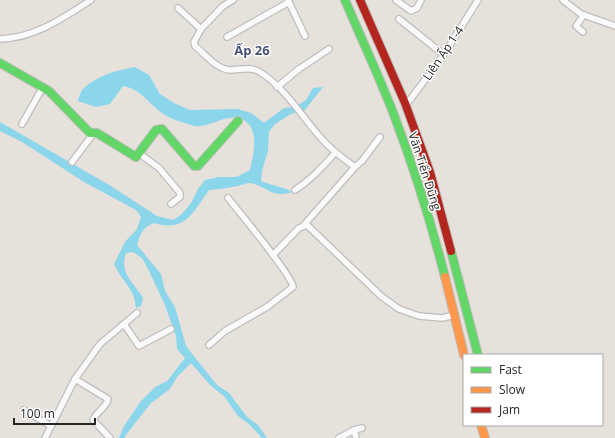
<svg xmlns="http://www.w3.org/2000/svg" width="615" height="438" font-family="'Open Sans',sans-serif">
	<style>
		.water { fill: #8bd6eb }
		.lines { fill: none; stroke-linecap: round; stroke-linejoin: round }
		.street-casing { stroke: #bfbdbd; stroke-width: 8 }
		.fast-casing { stroke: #bfbdbd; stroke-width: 10 }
		.slow-casing { stroke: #bfbdbd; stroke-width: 10 }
		.jam-casing { stroke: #bfbdbd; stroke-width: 10 }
		.street { stroke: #fbfafa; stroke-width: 5.5 }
		.fast { stroke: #63d668; stroke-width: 8 }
		.slow { stroke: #ff974d; stroke-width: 8 }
		.jam { stroke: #b3261e; stroke-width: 8 }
		.labels { text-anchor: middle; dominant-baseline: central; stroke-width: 3; stroke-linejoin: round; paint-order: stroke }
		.street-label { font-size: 12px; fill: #272727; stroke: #fff }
		.neighbourhood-label { font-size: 13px; font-weight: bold; fill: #465178; stroke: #fff }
	</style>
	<rect width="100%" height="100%" fill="#e6e1db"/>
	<path class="water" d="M135,67L149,75L160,94L174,103L190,110L237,109L251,113L264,123L284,108L295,107L306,100L313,88L323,87L304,111L291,114L275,124L269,132L268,151L262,171L261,181C270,185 285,187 292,192C272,199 267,186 250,183C246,183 242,185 238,186C228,188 219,189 209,190C193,212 186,233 154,223C143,227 140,234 137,245L161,274L165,291L175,307L186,346L217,385L229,393L247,417L258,425L267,438H262L250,425L238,416L224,396L211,386L191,363L177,377L170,389L151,403L125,436V438H119L124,426L141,401L155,387L167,381L185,358L177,349L176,336L164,303L149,271L142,258L133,252L126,253C119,273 133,282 143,298L141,306L136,308C135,289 121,280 114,264L125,242L137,229L141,217L136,210L84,182L22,142L0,131V122L111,186L157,216L173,220L182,214L191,203L198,189L205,180L219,177H236L250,170C253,155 260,131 245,121C230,110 209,129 194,126C185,123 173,120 165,115C150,106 142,89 123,86L110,104L96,107L78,101C79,98 80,92 83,89C96,76 117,70 135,67Z"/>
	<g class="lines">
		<defs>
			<g id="street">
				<polyline points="288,0 305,36"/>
				<polyline points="396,0 411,11 417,8 421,0"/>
				<polyline points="563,0 581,14 615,26"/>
				<path d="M178,8L201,29L194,42L195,46C205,54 216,69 230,70C240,70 250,66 260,72C285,88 301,115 320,137C330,149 342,158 355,167L362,161L380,137"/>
				<polyline points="399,19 443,54"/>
				<polyline points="201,29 223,6 233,0"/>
				<polyline points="583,32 576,26 584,15"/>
				<polyline points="227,37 289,2"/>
				<path d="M0,39C35,38 63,18 91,0"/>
				<polyline points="277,87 299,69 329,49"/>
				<polyline points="406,105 443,56 478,0"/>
				<polyline points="22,124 43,87"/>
				<polyline points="140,154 159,168 180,193 180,197 171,204"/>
				<polyline points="72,162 93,134"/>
				<path d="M295,190C311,180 322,167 335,153"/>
				<polyline points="303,226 355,167"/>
				<polyline points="273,255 299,228 307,225 381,296 399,309 419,316 442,318 455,315"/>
				<polyline points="124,324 139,346 171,329"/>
				<path d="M209,345L225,331L267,307L293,287C292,275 239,212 228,198"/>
				<path d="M75,379L108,399C107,407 97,411 93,420L110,438"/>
				<polyline points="24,410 51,426"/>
				<polyline points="354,430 356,438"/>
				<polyline points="45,438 75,379 100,344 137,313"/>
				<polyline points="339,438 354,430 362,428"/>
			</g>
			<g id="fast">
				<path d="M345,0C361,38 379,76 394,115C414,168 431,222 445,277"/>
				<polyline points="0,63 49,91 90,133 97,133 136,157 156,130 162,129 194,166 198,166 238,121"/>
				<polyline points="451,251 478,355"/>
			</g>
			<g id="slow">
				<polyline points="445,277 464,355"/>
				<polyline points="481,425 485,438"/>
			</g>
			<polyline id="jam" points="360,0 405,103 430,172 451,251"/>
		</defs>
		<use href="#street" class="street-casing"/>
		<use href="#fast" class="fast-casing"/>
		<use href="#slow" class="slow-casing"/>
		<use href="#jam" class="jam-casing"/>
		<use href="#street" class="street"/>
		<use href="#fast" class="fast"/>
		<use href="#slow" class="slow"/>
		<use href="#jam" class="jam"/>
	</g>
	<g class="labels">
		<g class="street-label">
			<text transform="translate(443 53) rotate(-56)">Liên Ấp 1-4</text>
			<text transform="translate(425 171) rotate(72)">Văn Tiến Dũng</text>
		</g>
		<g class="neighbourhood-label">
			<text x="252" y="50">Ấp 26</text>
		</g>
	</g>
	<rect x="463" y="354" width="140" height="72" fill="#ffffff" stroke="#a9a9a9"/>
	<rect x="471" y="367" width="20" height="6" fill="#63d668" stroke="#a9a9a9"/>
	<text x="499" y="374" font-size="12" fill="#272727">Fast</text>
	<rect x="471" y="387" width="20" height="6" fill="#ff974d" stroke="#a9a9a9"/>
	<text x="499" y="394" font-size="12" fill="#272727">Slow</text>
	<rect x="471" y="407" width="20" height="6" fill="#b3261e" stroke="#a9a9a9"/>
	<text x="499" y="414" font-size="12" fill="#272727">Jam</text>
	<path d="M14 418v6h81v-6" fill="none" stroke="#272727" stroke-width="2"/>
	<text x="20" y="418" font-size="12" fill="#272727" stroke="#ffffff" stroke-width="3" paint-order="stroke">100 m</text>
</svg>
